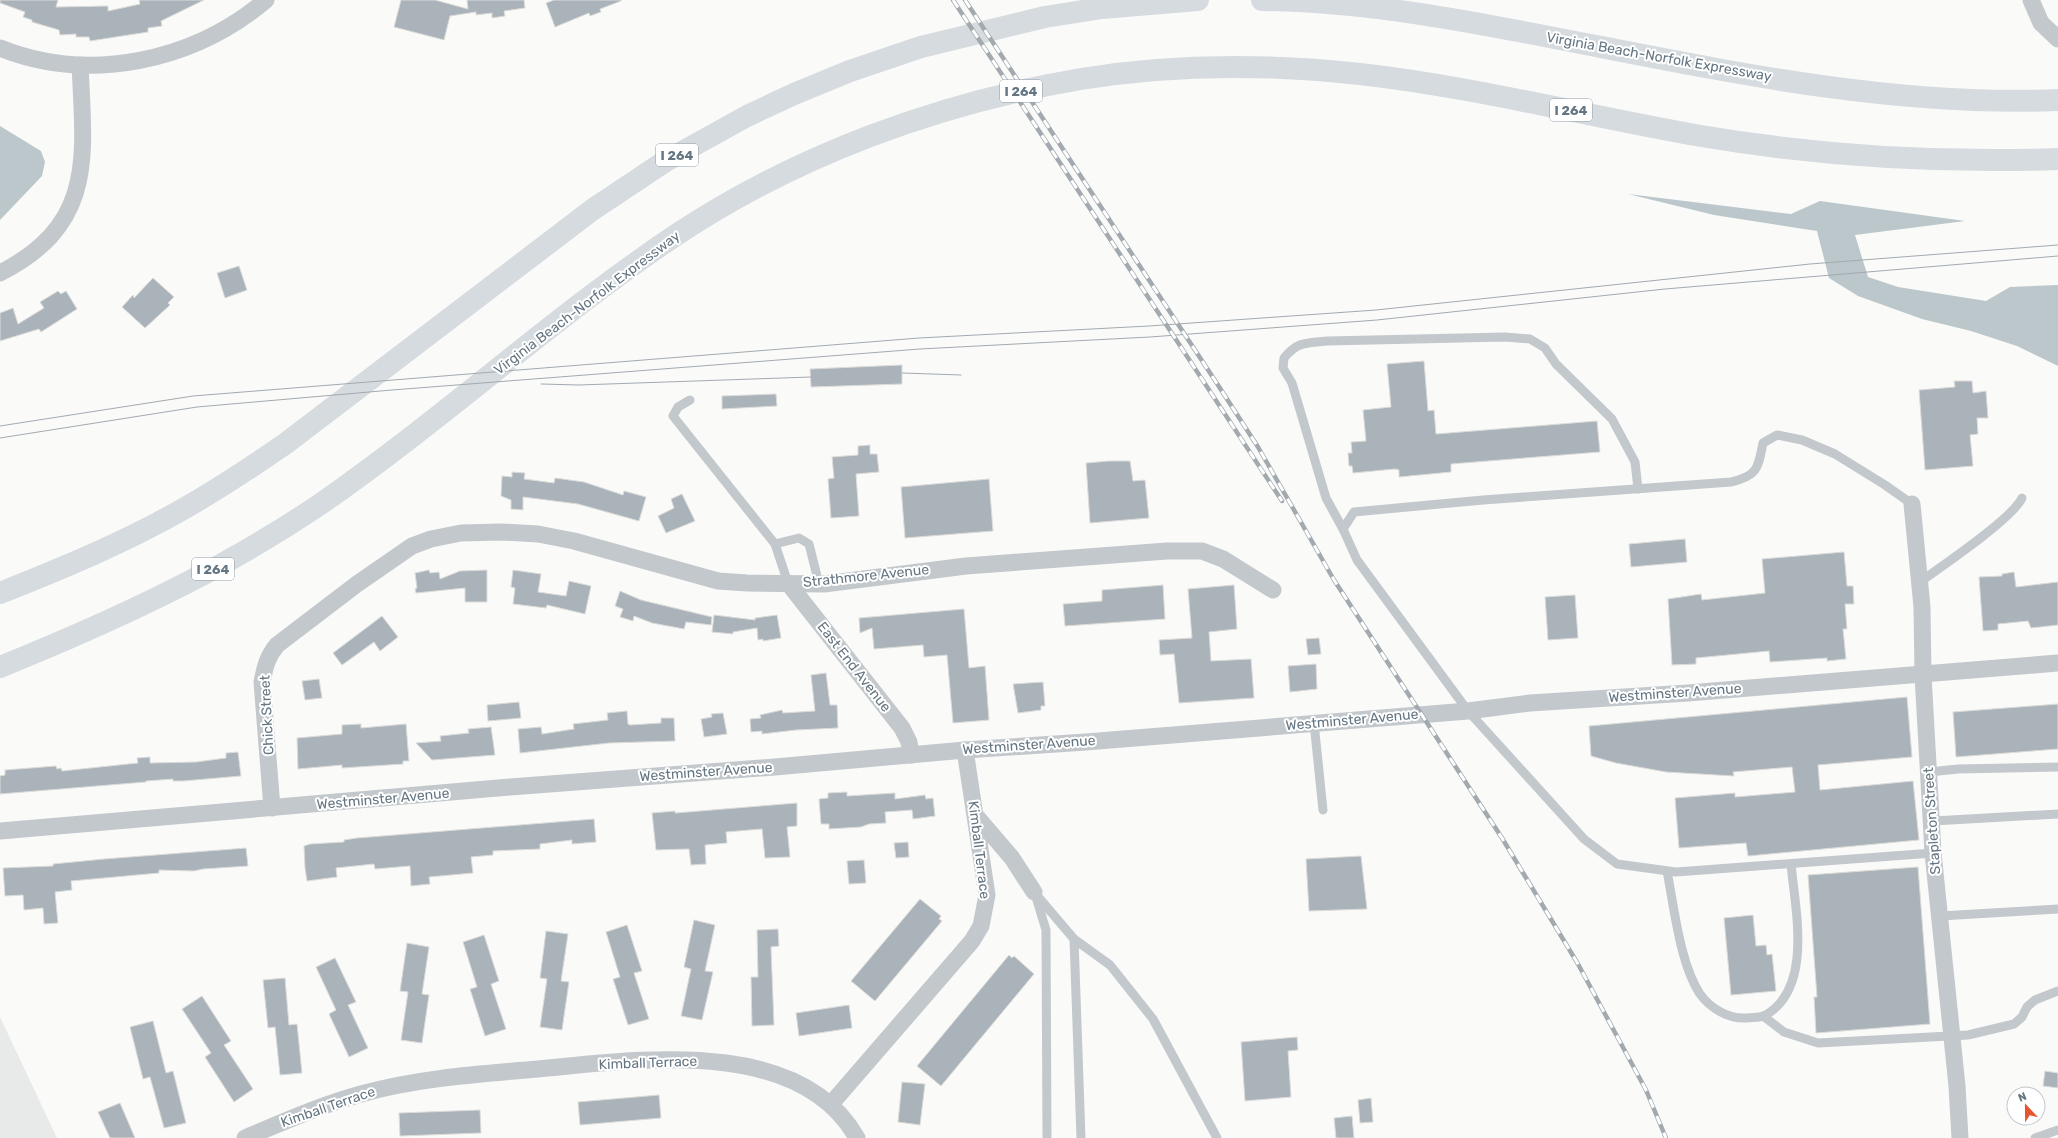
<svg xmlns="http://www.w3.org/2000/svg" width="2058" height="1138" font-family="Rubik,sans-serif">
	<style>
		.built { fill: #e8e9e9 }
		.water { fill: #bbc7cb }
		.building { fill: #aab3b9; stroke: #dcdcda }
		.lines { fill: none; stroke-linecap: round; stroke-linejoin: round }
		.lane { stroke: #c3c8cc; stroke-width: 9 }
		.street { stroke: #c3c8cc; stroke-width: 17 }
		.highway { stroke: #d6dbdf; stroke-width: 22 }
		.tram { stroke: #a2aab0; stroke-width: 1 }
		.rail-casing { stroke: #a2aab0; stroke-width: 4.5 }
		.rail { stroke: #fff; stroke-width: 3; stroke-dasharray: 9; stroke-linecap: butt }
		.labels { text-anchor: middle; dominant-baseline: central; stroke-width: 4; stroke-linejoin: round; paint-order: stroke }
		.shield { fill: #fff; stroke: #939fa8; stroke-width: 1 }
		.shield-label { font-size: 13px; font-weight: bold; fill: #657683 }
		.street-label { font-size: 14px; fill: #657683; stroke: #fff }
	</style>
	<rect width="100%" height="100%" fill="#fafaf8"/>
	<polygon class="built" points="0,1017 57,1138 0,1138"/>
	<g class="water">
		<polygon points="0,126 41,151 45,162 42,176 0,220"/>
		<polygon points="1628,194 1791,214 1820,201 1965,221 1855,235 1868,277 1898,287 1986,301 2010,287 2058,285 2058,366 2017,346 1971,331 1922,319 1858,296 1829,278 1817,231 1714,215"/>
	</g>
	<g class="building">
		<polygon points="0,0 58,0 56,7 108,6 108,11 140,4 139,0 204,0 161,21 162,26 148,28 148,32 90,41 89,37 76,37 76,34 60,35 59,30 32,22 32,20 23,17 25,12 0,3"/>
		<polygon points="401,0 435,0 468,9 467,0 524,0 525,8 504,11 505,16 492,18 492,13 476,15 476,12 450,16 444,40 394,27"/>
		<polygon points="554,0 621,0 621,1 600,9 601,12 590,16 589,13 555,27 546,3"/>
		<polygon points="239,266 247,290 225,298 217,273"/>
		<polygon points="153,278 174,297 168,303 170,305 145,328 122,307 133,295 134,298"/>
		<polygon points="58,291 61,294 66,291 77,309 41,332 39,329 0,341 0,313 13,308 18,324 44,308 40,302"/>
		<polygon points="1424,361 1428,411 1434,410 1436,434 1597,421 1600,452 1451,464 1451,472 1399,477 1399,470 1395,469 1353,473 1352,466 1349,466 1348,453 1352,453 1351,442 1366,441 1363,410 1391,407 1387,364"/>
		<polygon points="902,365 902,384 811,387 810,369"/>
		<polygon points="1954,381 1972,381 1973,393 1986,391 1988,418 1977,418 1978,434 1970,435 1973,466 1925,470 1919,390 1955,387"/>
		<polygon points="776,394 777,406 722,409 722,396"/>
		<polygon points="870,445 870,454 877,454 879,472 856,474 859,516 831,518 828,479 834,478 832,457 858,455 858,446"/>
		<polygon points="1109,461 1130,461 1133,481 1145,480 1149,518 1090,523 1086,463"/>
		<polygon points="512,472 525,473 524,479 554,483 555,478 584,482 623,495 624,491 646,497 639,521 578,504 523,497 523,510 511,509 511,500 501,496 502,476 512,477"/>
		<polygon points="989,479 993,531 905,538 901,487"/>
		<polygon points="682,494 695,521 666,533 658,516 674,508 671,499"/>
		<polygon points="1685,539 1687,562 1631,567 1629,544"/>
		<polygon points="1844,552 1847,586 1853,586 1854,604 1845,604 1847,629 1843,629 1846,659 1827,661 1827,658 1770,662 1769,651 1696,658 1696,664 1672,665 1668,599 1701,594 1702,600 1765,593 1762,559"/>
		<polygon points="429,570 430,573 439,572 440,579 460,571 487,570 487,602 465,602 465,588 416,593 415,589 417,588 415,573"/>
		<polygon points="513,570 541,574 538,592 566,596 569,581 591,586 585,614 547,605 546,608 513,604 515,588 511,587"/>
		<polygon points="2014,572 2016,587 2058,582 2058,625 2031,628 2028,621 1998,624 1998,630 1983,631 1979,577 2002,576 2002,574"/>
		<polygon points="1163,585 1165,619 1065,626 1063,604 1102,601 1102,590"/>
		<polygon points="1234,585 1237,629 1209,632 1211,661 1251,659 1254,698 1179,703 1174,654 1160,655 1159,640 1192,638 1188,589"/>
		<polygon points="620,591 641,600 712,617 711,625 686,622 684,629 652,623 634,616 633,621 620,617 623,609 615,606"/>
		<polygon points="1575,595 1578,638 1548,640 1545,597"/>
		<polygon points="964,609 969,668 985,666 989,720 953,723 947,655 924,657 923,645 874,649 872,628 860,633 859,618"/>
		<polygon points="714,615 755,620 755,618 777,615 781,638 763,641 763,639 758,640 757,628 733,632 733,634 712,632"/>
		<polygon points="382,616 398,637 380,651 374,642 342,665 333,653"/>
		<polygon points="1319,638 1321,654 1308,655 1306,639"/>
		<polygon points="1316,664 1317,689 1290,692 1288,666"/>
		<polygon points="826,673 830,705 837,705 838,728 796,730 762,734 762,731 751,732 750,719 761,718 760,715 782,710 783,713 815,711 811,675"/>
		<polygon points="319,679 322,698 305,700 302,681"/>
		<polygon points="1043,682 1045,706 1041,706 1041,710 1018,713 1013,684"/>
		<polygon points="1907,697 1912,757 1818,765 1820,790 1913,781 1919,840 1748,856 1746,843 1679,848 1675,798 1735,793 1735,797 1795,792 1792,767 1733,772 1734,776 1666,772 1616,763 1591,756 1589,726"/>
		<polygon points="519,702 521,718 488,721 487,705"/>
		<polygon points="2058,704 2058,749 1956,757 1953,712"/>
		<polygon points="627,711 628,724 630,725 661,723 661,718 674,718 675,741 609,743 520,753 518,729 541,727 542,734 574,729 573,724 608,720 607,713"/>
		<polygon points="723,713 727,734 704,737 701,719 712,717 711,714"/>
		<polygon points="361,724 361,728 406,724 409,761 403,761 403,764 342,768 342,765 298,769 297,738 342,734 342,725"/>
		<polygon points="491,727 495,755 432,760 416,743 441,741 440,736 469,733 468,729"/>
		<polygon points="238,752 241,776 183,781 173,781 173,779 146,781 146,782 0,794 0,776 5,775 5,770 56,766 57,769 61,768 62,771 128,764 138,763 137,758 150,757 150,763 196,762 226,758 226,753"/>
		<polygon points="847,792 847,796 895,793 895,799 925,795 926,799 933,798 935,816 913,819 912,810 885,812 886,823 869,824 861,827 829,829 829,824 821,824 819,799 828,798 828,793"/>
		<polygon points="797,803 797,826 787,827 790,857 765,858 762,829 726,832 727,843 705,845 706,864 691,865 689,849 656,850 652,813 675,811 675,813"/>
		<polygon points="594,819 596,842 572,844 572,840 540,844 540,849 493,851 493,855 471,857 473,873 429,877 430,884 411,886 410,866 375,869 374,864 336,868 337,877 307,881 305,868 304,846 310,844 344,842 344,840 357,838"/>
		<polygon points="908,842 909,857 896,858 894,843"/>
		<polygon points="246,848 248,866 203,869 194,871 159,870 159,873 71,881 72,890 55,892 58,923 44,924 43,908 24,910 23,895 5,896 3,868 53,866 53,864 104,859"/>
		<polygon points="1361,856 1367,909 1309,911 1306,859"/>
		<polygon points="864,860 866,883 849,884 847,861"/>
		<polygon points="1918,867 1930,1024 1816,1033 1814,997 1817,997 1808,875"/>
		<polygon points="920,899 941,916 939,919 942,921 875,1001 851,981"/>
		<polygon points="1753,915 1756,946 1766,945 1767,955 1772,954 1776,991 1731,995 1724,918"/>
		<polygon points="694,920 715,925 705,971 713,972 702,1020 681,1016 691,969 684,967"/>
		<polygon points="627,925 642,971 634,973 649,1019 628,1025 613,979 620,977 606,932"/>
		<polygon points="778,929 779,946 771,947 774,1025 752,1026 751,977 758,977 757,930"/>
		<polygon points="546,931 568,934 561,981 569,982 562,1030 540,1027 547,979 540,978"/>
		<polygon points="484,935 499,981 491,984 506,1029 485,1036 470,989 477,987 463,942"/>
		<polygon points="407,943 429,947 422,994 429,995 422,1043 401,1040 408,992 400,991"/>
		<polygon points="1009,955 1012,958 1014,956 1034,974 941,1086 917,1066"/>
		<polygon points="335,958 356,1002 348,1005 368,1048 349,1057 329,1014 336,1010 316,967"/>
		<polygon points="285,978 289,1025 297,1024 302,1073 280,1075 275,1027 268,1028 263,980"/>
		<polygon points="202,996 231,1041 224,1045 253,1089 234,1102 205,1057 211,1053 182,1009"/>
		<polygon points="849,1005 852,1028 799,1036 796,1013"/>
		<polygon points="153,1021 166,1073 173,1071 186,1123 164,1128 150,1077 143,1079 130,1027"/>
		<polygon points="1297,1037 1298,1050 1288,1051 1291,1097 1245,1101 1241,1042"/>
		<polygon points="2045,1071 2058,1073 2058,1088 2043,1086"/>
		<polygon points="902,1082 925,1084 920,1125 898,1122"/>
		<polygon points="659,1095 661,1118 580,1125 578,1102"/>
		<polygon points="1371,1098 1373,1122 1360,1123 1358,1100"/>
		<polygon points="120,1103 135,1138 110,1138 98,1112"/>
		<polygon points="480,1110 481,1133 400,1136 399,1113"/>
		<polygon points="1352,1116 1354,1138 1336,1138 1334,1118"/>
	</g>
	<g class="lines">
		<g class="lane">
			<polyline points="690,400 678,407 673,416 775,544 788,583"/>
			<path d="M1912,504L1885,485L1835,454L1802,440L1777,435L1763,443C1758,468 1758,476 1731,482L1483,500L1354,512L1343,529L1357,560L1468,711L1584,839L1617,864L1676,872L1933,853"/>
			<path d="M1343,529L1326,498L1292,383L1283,368L1284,358C1298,341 1307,343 1328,341L1505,337L1530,339L1545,348L1556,364L1612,419L1635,462L1638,489"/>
			<polyline points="775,544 799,538 809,544 819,584"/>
			<path d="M1920,582C1942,566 2012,519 2022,498"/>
			<polyline points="1314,723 1323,810"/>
			<polyline points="1929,772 1958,769 2058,767"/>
			<polyline points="1933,821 2058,814"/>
			<path d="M1667,871C1674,907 1680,964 1700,994C1710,1008 1728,1019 1746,1018C1752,1017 1760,1018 1764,1016C1814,989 1795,909 1791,864"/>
			<polyline points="1034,892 1074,939 1110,965 1153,1019 1217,1138"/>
			<polyline points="1036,897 1046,930 1047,1138"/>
			<polyline points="1940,916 2058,909"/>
			<polyline points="1074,939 1081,1138"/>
			<polyline points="1763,1016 1784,1032 1818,1043 1968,1035 2014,1024 2022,1017 2027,1007 2035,1000 2058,991"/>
			<polyline points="2035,1138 2058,1130"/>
		</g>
		<g class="street">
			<polyline points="2031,0 2041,23 2058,39"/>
			<path d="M0,48C90,84 194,61 266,0"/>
			<path d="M0,273C96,224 84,157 80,65"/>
			<polyline points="1912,504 1922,607 1923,675 1933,853 1957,1086 1960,1138"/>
			<polyline points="788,583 902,728 909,742 911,755"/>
			<path d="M272,808L262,682C265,667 267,657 277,645L357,584L412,546L431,539L461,533L502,532L538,534L574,541L718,581L747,583L824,584L966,566L1167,551H1202L1223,559L1273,590"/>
			<polyline points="976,816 1012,858 1034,892"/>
			<polyline points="0,831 510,787 775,767 965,750 1086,742 1468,711 1530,703 1688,693 2058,663"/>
			<polyline points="831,1104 972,941 981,926 987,895 965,750"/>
			<path d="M245,1138C283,1122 321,1105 361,1094C418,1078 479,1074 538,1069C636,1060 799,1035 857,1138"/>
		</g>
		<g class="highway">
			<path d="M1262,0C1365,1 1468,21 1570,41C1730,72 1894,107 2058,100"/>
			<path d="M0,593C63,568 126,542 185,508C220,488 253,466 285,444L592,210L664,162L747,116L794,94L850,71L921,47L1045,17L1102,8L1198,0"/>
			<path d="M0,667C111,622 220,572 319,505C442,420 552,318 676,235C797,155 938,103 1081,79C1172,64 1268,64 1360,74C1475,87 1587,116 1701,136C1819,156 1939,163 2058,159"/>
		</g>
		<g class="tram">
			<polyline points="902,373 961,375"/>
			<polyline points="541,384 579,385 811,377"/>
			<polyline points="0,426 193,396 919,338 1149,326 1376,310 1810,264 2058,245"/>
			<polyline points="0,438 197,407 392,390 920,349 1150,337 1377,320 1665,289 2058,256"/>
		</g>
		<defs>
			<g id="rail">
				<polyline points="953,0 1282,501"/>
				<polyline points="965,0 1216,382 1258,447 1334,580 1502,838 1578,964 1646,1090 1666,1138"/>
			</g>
		</defs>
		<use href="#rail" class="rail-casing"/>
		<use href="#rail" class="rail"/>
	</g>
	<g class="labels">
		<g class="shield">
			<rect x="1000" y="80" width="42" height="22" rx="3"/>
			<rect x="1550" y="99" width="42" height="22" rx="3"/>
			<rect x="656" y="144" width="42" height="22" rx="3"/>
			<rect x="192" y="558" width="42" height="22" rx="3"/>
		</g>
		<g class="shield-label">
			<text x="1021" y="91">I 264</text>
			<text x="1571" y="110">I 264</text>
			<text x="677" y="155">I 264</text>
			<text x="213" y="569">I 264</text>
		</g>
		<g class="street-label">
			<text transform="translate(1659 57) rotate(10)">Virginia Beach-Norfolk Expressway</text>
			<text transform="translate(587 303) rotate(-37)">Virginia Beach-Norfolk Expressway</text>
			<text transform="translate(866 576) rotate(-6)">Strathmore Avenue</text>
			<text transform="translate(854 667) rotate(52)">East End Avenue</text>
			<text transform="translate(1675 693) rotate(-4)">Westminster Avenue</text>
			<text transform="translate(267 715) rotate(-93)">Chick Street</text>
			<text transform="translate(1352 720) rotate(-5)">Westminster Avenue</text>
			<text transform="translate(1029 745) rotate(-4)">Westminster Avenue</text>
			<text transform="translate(706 772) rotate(-4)">Westminster Avenue</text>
			<text transform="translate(383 799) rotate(-5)">Westminster Avenue</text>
			<text transform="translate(1932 821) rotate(-94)">Stapleton Street</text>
			<text transform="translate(979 850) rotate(83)">Kimball Terrace</text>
			<text transform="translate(648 1063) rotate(-2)">Kimball Terrace</text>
			<text transform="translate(328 1107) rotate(-19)">Kimball Terrace</text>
		</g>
	</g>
	<g transform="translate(2026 1106) rotate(338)"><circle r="19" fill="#ffffff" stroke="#c1c8cd"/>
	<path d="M0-3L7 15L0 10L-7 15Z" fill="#e4572e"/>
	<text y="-6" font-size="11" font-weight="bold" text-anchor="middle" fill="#657683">N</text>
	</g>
</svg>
